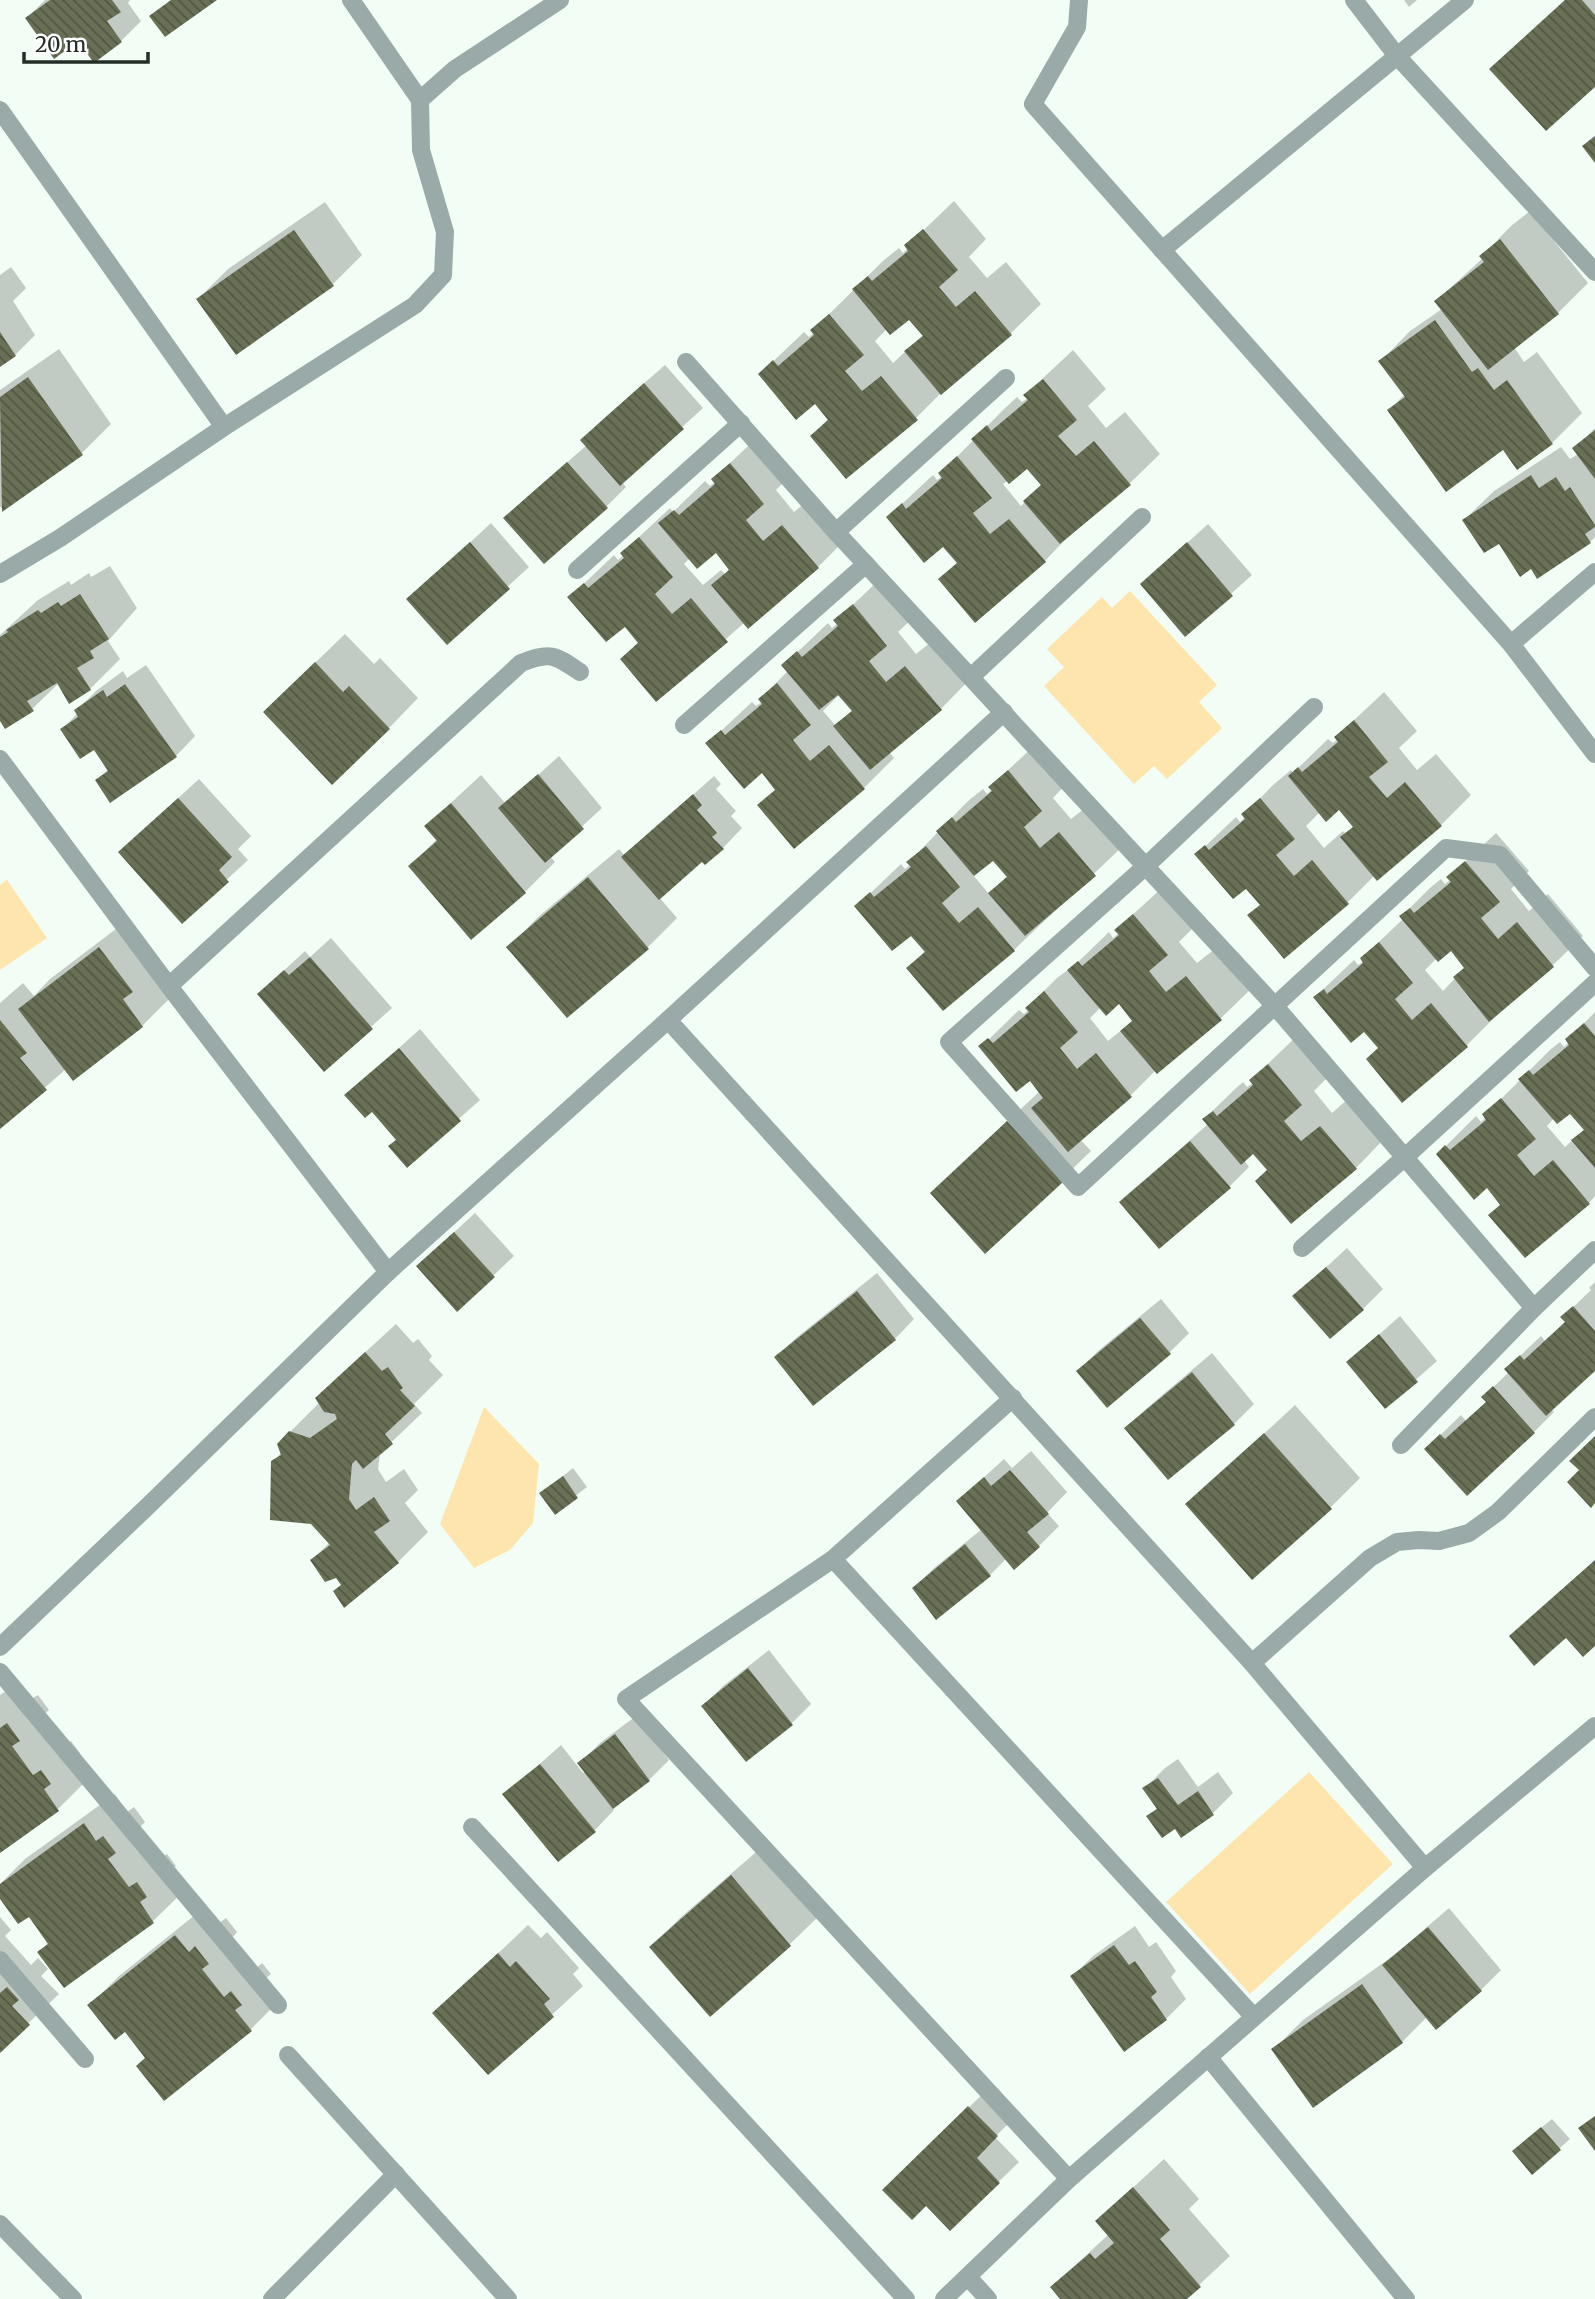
<svg xmlns="http://www.w3.org/2000/svg" width="1595" height="2299" font-family="Merriweather,serif">
	<style>
		.grass { fill: #fee5ad }
		.shadow { fill: #0003; fill-rule: evenodd }
		.building { fill: url(#building-back-hatch) }
		.lines { fill: none; stroke-linecap: round; stroke-linejoin: round }
		.minor { stroke: #99aaa8; stroke-width: 18 }
	</style>
	<defs>
		<pattern id="building-back-hatch" width="6" height="6" patternUnits="userSpaceOnUse" patternTransform="scale(1.75)"><rect width="6" height="6" fill="#697055"/><path d="M-1 5l2 2M0 0l6 6M5-1l2 2" fill="none" stroke="#515842"/></pattern>
	</defs>
	<rect width="100%" height="100%" fill="#f2fef5"/>
	<g class="grass">
		<polygon points="1130,591 1217,685 1199,702 1222,728 1167,779 1154,766 1134,784 1044,686 1064,667 1047,649 1102,597 1112,608"/>
		<polygon points="7,880 47,938 0,970 0,885"/>
		<polygon points="484,1407 539,1464 533,1523 510,1550 474,1568 440,1524"/>
		<polygon points="1309,1772 1393,1864 1250,1994 1166,1902"/>
	</g>
	<g class="shadow">
		<polygon points="45,0 130,0 128,3 141,21 121,41 79,39 27,18"/>
		<polygon points="1404,0 1417,0 1409,7"/>
		<polygon points="1565,0 1595,0 1595,84 1522,40"/>
		<path d="M954,201L986,239L969,257L987,278L1006,262L1041,304L1011,333L947,387L916,418L812,436L829,418L815,401L760,374L804,332L809,337L814,333L813,330L884,260L899,248L903,253L908,248L907,246ZM909,317L924,334L893,363L875,341L887,329Z"/>
		<polygon points="325,202 362,255 332,285 198,299 228,269"/>
		<polygon points="1530,211 1588,283 1558,313 1514,347 1524,362 1537,352 1582,413 1552,443 1504,448 1389,410 1405,394 1381,361 1410,331 1442,309 1436,301 1483,258 1482,256 1511,226"/>
		<polygon points="11,267 26,288 13,301 35,335 15,355 0,365 0,275"/>
		<polygon points="59,349 111,424 82,453 2,509 0,506 0,390"/>
		<path d="M1073,350L1106,389L1088,406L1106,428L1125,412L1160,454L1130,483L1074,530L1045,561L975,620L941,579L958,562L943,545L888,517L933,475L937,480L943,475L941,473L1003,410L1017,397L1022,402L1028,398L1025,395ZM1028,467L1042,484L1021,506L1003,484Z"/>
		<polygon points="665,365 703,408 622,482 626,487 606,507 526,498 587,445 582,440 602,420"/>
		<polygon points="1595,428 1595,537 1590,542 1531,567 1499,542 1464,520 1494,491 1561,447 1570,459 1578,454 1574,449"/>
		<path d="M761,434L793,473L776,490L794,512L813,496L848,537L818,567L744,623L657,700L622,659L639,641L625,624L570,597L614,555L618,560L624,555L622,553L670,508L673,512L705,481L710,486L715,482L713,479ZM716,551L730,568L725,574L721,570L703,585L684,564L690,558Z"/>
		<polygon points="491,523 529,567 447,642 409,599"/>
		<polygon points="1208,524 1252,575 1185,635 1142,584"/>
		<polygon points="110,566 137,608 108,641 120,659 90,689 70,702 59,683 32,709 0,718 0,635 38,600 69,581 71,585 89,573 91,577"/>
		<path d="M883,576L916,615L898,632L916,654L936,638L970,679L941,709L889,752L894,758L864,788L794,847L777,789L763,771L707,744L752,702L756,706L762,702L760,699L788,671L784,665L828,623L832,628L838,623L836,621ZM840,694L853,709L836,726L823,711Z"/>
		<polygon points="345,634 374,664 380,658 418,698 389,728 295,682"/>
		<polygon points="146,665 195,736 176,756 97,780 109,769 94,748 62,729 78,713 76,711 96,691 123,671 127,678"/>
		<path d="M1384,692L1417,731L1399,748L1417,770L1436,754L1471,795L1441,825L1375,875L1348,902L1284,956L1250,915L1261,904L1246,886L1197,854L1236,817L1240,822L1245,817L1244,815L1273,785L1291,770L1293,773L1328,739L1333,743L1338,739L1336,737ZM1339,808L1354,826L1346,834L1343,831L1324,848L1306,826L1320,812Z"/>
		<path d="M1038,742L1070,780L1053,798L1071,819L1090,804L1124,845L1014,950L908,968L926,950L911,933L857,906L901,864L905,869L911,864L909,862L968,801L983,789L987,794L992,789L990,787ZM993,858L1008,875L989,894L973,875Z"/>
		<polygon points="559,756 602,808 550,856 555,862 525,892 410,866 437,839 426,826 481,775 506,804"/>
		<polygon points="714,776 721,784 716,789 736,811 731,816 742,828 723,848 702,860 659,897 677,918 647,948 509,947 538,917 619,849 625,856"/>
		<polygon points="199,779 251,836 238,849 248,860 182,921 120,852"/>
		<path d="M1496,833L1529,871L1511,889L1529,911L1548,894L1583,936L1553,965L1495,1015L1496,1016L1466,1046L1379,1047L1364,1030L1315,997L1354,960L1358,965L1364,961L1362,958L1403,919L1402,916L1431,887L1441,879L1445,884L1451,879L1449,877ZM1451,949L1466,967L1443,991L1425,970L1437,958Z"/>
		<path d="M1164,886L1197,924L1179,942L1197,963L1216,948L1251,989L1221,1018L1158,1072L1156,1070L1131,1095L1080,1139L1091,1151L1061,1180L962,1164L1040,1091L1030,1079L981,1047L1019,1010L1024,1014L1029,1010L1027,1008L1057,978L1076,964L1109,932L1113,938L1119,933L1116,930ZM1119,1002L1134,1020L1108,1041L1090,1018L1101,1007Z"/>
		<polygon points="129,919 161,961 152,970 172,996 142,1026 73,1079 66,1069 0,1127 0,1003 23,983 34,996 50,979"/>
		<polygon points="331,938 392,1008 324,1069 279,975 305,951 310,957"/>
		<path d="M1595,1012V1196L1589,1203L1502,1204L1487,1186L1438,1154L1476,1116L1481,1122L1486,1117L1485,1115L1551,1049L1560,1042L1564,1047L1569,1042L1568,1040ZM1570,1111L1585,1129L1565,1147L1547,1126L1554,1118Z"/>
		<polygon points="420,1029 480,1100 407,1165 398,1139 372,1109 347,1095"/>
		<polygon points="1298,1035 1331,1074 1314,1091 1332,1113 1350,1097 1385,1138 1356,1168 1269,1170 1254,1152 1244,1160 1249,1167 1229,1187 1121,1202 1208,1124 1204,1119 1234,1090 1243,1082 1247,1087 1253,1083 1251,1080"/>
		<polygon points="475,1213 514,1256 457,1310 438,1247"/>
		<polygon points="1347,1248 1383,1289 1363,1309 1295,1296"/>
		<polygon points="877,1273 914,1319 895,1339 776,1357 796,1338"/>
		<polygon points="1595,1282 1595,1369 1551,1409 1554,1412 1534,1432 1467,1493 1426,1449 1461,1415 1466,1421 1487,1401 1483,1397 1509,1372 1506,1369 1541,1336 1545,1341 1566,1322 1563,1317 1591,1290 1589,1288"/>
		<polygon points="1161,1299 1189,1333 1169,1353 1078,1371 1098,1351"/>
		<polygon points="1400,1316 1437,1361 1385,1407 1348,1362"/>
		<polygon points="396,1324 413,1343 418,1339 432,1356 429,1360 443,1375 414,1404 422,1413 380,1453 378,1469 386,1482 404,1469 418,1490 405,1503 428,1532 398,1562 343,1584 336,1575 312,1560 330,1542 272,1462 282,1452 290,1432 320,1402 347,1369"/>
		<polygon points="1212,1353 1254,1404 1234,1424 1168,1478 1127,1428 1147,1408"/>
		<polygon points="1295,1405 1360,1478 1330,1508 1188,1504"/>
		<polygon points="1031,1451 1067,1492 1047,1513 1059,1526 1039,1546 1007,1558 990,1575 914,1588 934,1568 982,1529 958,1501 1004,1459 1012,1468"/>
		<polygon points="573,1468 587,1487 555,1512 542,1493"/>
		<polygon points="769,1650 811,1704 791,1724 703,1706 723,1686"/>
		<polygon points="19,1682 31,1699 38,1695 49,1710 42,1716 63,1747 71,1741 80,1753 73,1759 88,1779 58,1809 0,1851 0,1695"/>
		<polygon points="636,1716 669,1760 649,1780 612,1808 614,1810 595,1830 505,1795 561,1745 583,1773 586,1771 580,1763 600,1743"/>
		<polygon points="1178,1759 1198,1787 1218,1772 1233,1793 1213,1813 1182,1836 1175,1826 1149,1816 1158,1807 1145,1788 1165,1768"/>
		<polygon points="115,1794 127,1812 134,1807 145,1822 138,1829 160,1859 167,1854 176,1866 169,1872 183,1892 153,1921 65,1986 40,1952 49,1942 29,1915 0,1896 0,1884 25,1859"/>
		<polygon points="762,1847 820,1915 790,1944 710,2015 651,1947 681,1917"/>
		<polygon points="206,1906 219,1923 226,1918 237,1932 231,1939 255,1969 262,1963 271,1974 264,1980 280,2000 250,2030 147,2057 125,2029 90,2005 119,1976"/>
		<polygon points="1449,1908 1501,1970 1481,1990 1427,2017 1402,2042 1313,2105 1273,2050 1303,2020 1393,1956"/>
		<polygon points="0,1917 11,1930 5,1936 31,1965 38,1958 48,1969 41,1976 59,1994 0,2050"/>
		<polygon points="528,1925 541,1938 547,1932 579,1968 573,1974 583,1986 489,2073 435,2013"/>
		<polygon points="1135,1926 1149,1947 1156,1942 1176,1971 1171,1977 1186,1999 1166,2019 1124,2049 1073,1976 1093,1956"/>
		<polygon points="990,2087 1017,2115 995,2137 1019,2162 950,2229 904,2170"/>
		<polygon points="1552,2119 1570,2139 1532,2173 1524,2142"/>
		<polygon points="1164,2159 1199,2199 1189,2209 1230,2256 1184,2299 1062,2299 1052,2287 1109,2234 1097,2221"/>
	</g>
	<g class="building">
		<polygon points="50,0 112,0 121,12 107,21 122,42 94,63 78,41 54,59 25,18"/>
		<polygon points="171,0 217,0 165,37 149,16"/>
		<polygon points="1565,0 1582,0 1595,15 1595,87 1546,131 1489,69"/>
		<polygon points="1595,136 1595,163 1582,146"/>
		<polygon points="923,229 958,270 939,287 956,307 975,291 1012,335 941,395 904,351 923,336 909,320 890,335 852,289 868,276 872,281 908,251 904,245"/>
		<polygon points="294,230 334,286 236,355 196,299"/>
		<polygon points="1500,239 1559,314 1488,370 1434,301 1484,262 1479,256"/>
		<polygon points="829,314 864,355 845,371 862,391 881,376 918,420 846,479 810,436 828,420 815,404 796,420 758,374 773,360 778,366 814,335 810,330"/>
		<polygon points="1435,320 1472,372 1478,368 1494,390 1507,380 1553,444 1517,470 1503,450 1446,492 1387,410 1405,397 1378,361"/>
		<polygon points="0,332 16,356 0,367"/>
		<polygon points="28,377 83,455 2,512 0,397"/>
		<polygon points="1043,379 1077,420 1058,436 1076,456 1094,441 1131,485 1060,544 1023,501 1041,485 1027,469 1009,484 971,439 987,425 991,431 1028,400 1023,395"/>
		<polygon points="644,383 684,429 620,486 580,440"/>
		<polygon points="1595,430 1595,479 1572,448"/>
		<polygon points="957,456 992,498 973,513 990,534 1009,519 1046,562 975,623 938,579 957,563 943,547 924,563 886,517 902,503 906,509 942,478 938,473"/>
		<polygon points="567,462 608,508 544,564 503,518"/>
		<polygon points="730,463 764,504 746,520 763,541 782,525 819,568 748,629 711,585 729,570 716,553 697,569 658,523 674,510 679,515 715,484 711,479"/>
		<polygon points="1531,475 1539,488 1556,477 1565,491 1570,487 1595,525 1595,527 1585,534 1591,543 1537,579 1531,569 1520,577 1499,544 1484,553 1462,520"/>
		<polygon points="639,537 673,577 655,594 672,614 691,598 728,642 656,702 620,659 638,643 625,627 606,642 567,597 584,583 588,588 624,558 620,553"/>
		<polygon points="470,542 510,589 447,645 406,599"/>
		<polygon points="1187,542 1233,596 1185,637 1140,584"/>
		<polygon points="80,594 109,639 90,651 94,658 77,668 91,690 69,704 57,683 27,701 34,711 5,729 0,721 0,637 8,632 6,630 38,610 41,613 58,602 61,606"/>
		<polygon points="853,604 887,646 869,661 886,682 905,666 942,710 870,770 833,726 852,711 838,695 819,710 781,665 797,651 802,657 838,626 833,620"/>
		<polygon points="315,662 343,692 349,686 390,729 332,785 263,712"/>
		<polygon points="777,683 811,725 793,740 810,761 829,745 865,789 794,849 757,805 775,790 762,773 744,789 705,743 721,730 725,735 762,704 758,699"/>
		<polygon points="125,684 177,757 110,803 95,780 108,771 94,750 80,759 60,729 78,717 74,710 103,690 107,697"/>
		<polygon points="1354,720 1388,762 1369,777 1387,798 1405,782 1442,826 1377,881 1340,837 1353,827 1339,810 1326,822 1288,776 1298,767 1302,772 1338,742 1334,737"/>
		<polygon points="1008,770 1042,811 1024,827 1040,848 1059,832 1096,876 1025,936 988,893 1007,877 993,861 974,876 936,831 952,817 956,822 992,791 988,787"/>
		<polygon points="538,774 584,829 545,863 498,808"/>
		<polygon points="693,794 702,805 697,810 717,833 712,837 724,849 705,865 702,862 659,900 621,857"/>
		<polygon points="178,798 232,857 219,870 229,882 182,924 118,852"/>
		<polygon points="1260,798 1295,839 1276,855 1294,876 1312,860 1349,904 1284,959 1247,915 1260,905 1246,889 1233,899 1194,854 1205,845 1209,850 1245,819 1241,814"/>
		<polygon points="451,803 526,893 471,940 408,866 437,841 424,826"/>
		<polygon points="926,846 960,887 942,903 959,923 978,907 1015,951 943,1011 906,968 925,952 911,936 892,951 854,906 870,892 874,897 911,867 906,862"/>
		<polygon points="1465,861 1500,902 1481,918 1498,939 1517,922 1554,967 1489,1022 1453,977 1464,968 1451,951 1438,962 1399,916 1410,908 1414,913 1451,882 1446,877"/>
		<polygon points="588,877 649,949 567,1018 506,947"/>
		<polygon points="1133,914 1168,955 1149,971 1166,992 1186,976 1222,1020 1157,1074 1120,1031 1132,1021 1119,1004 1106,1016 1067,970 1078,961 1082,966 1119,935 1114,930"/>
		<polygon points="1379,942 1413,983 1395,999 1412,1020 1431,1003 1468,1047 1402,1103 1366,1059 1378,1048 1364,1032 1351,1043 1313,997 1324,989 1327,994 1363,963 1360,958"/>
		<polygon points="99,947 133,992 123,999 143,1027 73,1081 18,1009"/>
		<polygon points="310,957 373,1029 324,1072 257,994 284,970 289,975"/>
		<polygon points="1044,991 1078,1032 1060,1048 1077,1069 1096,1053 1132,1097 1068,1152 1031,1108 1043,1098 1030,1081 1016,1092 978,1046 988,1038 993,1043 1029,1012 1025,1008"/>
		<polygon points="0,1020 27,1053 20,1058 47,1090 0,1129"/>
		<polygon points="1584,1023 1595,1036 1595,1168 1571,1140 1584,1130 1570,1114 1557,1124 1518,1079 1529,1070 1533,1075 1569,1045 1565,1039"/>
		<polygon points="399,1048 461,1121 407,1168 388,1146 396,1140 372,1112 365,1118 344,1095"/>
		<polygon points="1268,1064 1302,1105 1284,1121 1301,1141 1320,1126 1357,1169 1291,1224 1255,1181 1267,1170 1253,1154 1241,1165 1202,1119 1213,1111 1217,1116 1253,1085 1249,1080"/>
		<polygon points="1501,1098 1536,1139 1517,1155 1534,1176 1553,1160 1590,1204 1525,1258 1488,1215 1500,1205 1487,1188 1474,1200 1436,1154 1445,1145 1450,1150 1486,1120 1482,1114"/>
		<polygon points="1007,1121 1063,1182 985,1254 930,1193"/>
		<polygon points="1190,1141 1231,1188 1159,1249 1119,1202"/>
		<polygon points="454,1232 495,1277 457,1312 416,1266"/>
		<polygon points="1326,1267 1364,1310 1330,1339 1292,1296"/>
		<polygon points="857,1291 896,1340 813,1406 774,1357"/>
		<polygon points="1573,1306 1595,1331 1595,1371 1546,1416 1504,1369 1520,1355 1524,1360 1565,1322 1560,1317"/>
		<polygon points="1140,1318 1171,1354 1107,1408 1076,1371"/>
		<polygon points="1379,1334 1418,1382 1385,1409 1346,1362"/>
		<polygon points="365,1352 382,1371 388,1367 403,1388 400,1390 415,1406 385,1434 393,1444 363,1469 356,1460 352,1464 349,1499 356,1510 374,1497 390,1521 374,1532 399,1563 344,1608 333,1591 341,1585 336,1578 325,1582 310,1560 330,1545 311,1524 270,1520 271,1461 281,1455 277,1444 289,1431 310,1438 337,1419 335,1414 324,1412 315,1398"/>
		<polygon points="1192,1372 1235,1425 1168,1480 1124,1428"/>
		<polygon points="1493,1386 1535,1433 1467,1496 1424,1449 1440,1434 1445,1439 1486,1402 1481,1397"/>
		<polygon points="1264,1433 1332,1509 1252,1580 1185,1504"/>
		<polygon points="1595,1436 1595,1503 1591,1508 1567,1482 1579,1470 1569,1461"/>
		<polygon points="1010,1470 1049,1514 1027,1532 1040,1547 1014,1570 956,1501 984,1477 991,1486"/>
		<polygon points="563,1476 578,1498 555,1515 539,1493"/>
		<polygon points="965,1544 991,1576 936,1620 912,1588"/>
		<polygon points="1595,1560 1595,1646 1583,1657 1566,1638 1534,1666 1509,1636"/>
		<polygon points="748,1668 793,1725 746,1762 701,1706"/>
		<polygon points="7,1723 20,1741 12,1746 33,1775 41,1770 51,1784 44,1789 59,1811 0,1853 0,1728"/>
		<polygon points="615,1734 650,1781 613,1809 577,1763"/>
		<polygon points="540,1764 596,1832 558,1862 502,1794"/>
		<polygon points="1158,1778 1178,1805 1198,1791 1214,1815 1181,1838 1175,1829 1162,1838 1146,1816 1157,1809 1142,1788"/>
		<polygon points="84,1823 96,1841 103,1836 116,1853 108,1859 129,1887 137,1882 147,1897 140,1902 154,1923 64,1988 37,1952 48,1944 29,1917 18,1924 0,1899 0,1884"/>
		<polygon points="731,1875 791,1946 710,2017 649,1947"/>
		<polygon points="1428,1927 1482,1991 1436,2030 1382,1965"/>
		<polygon points="175,1935 189,1952 195,1946 209,1964 202,1969 224,1997 231,1991 242,2005 235,2010 252,2031 164,2101 136,2066 145,2058 125,2032 115,2040 87,2005"/>
		<polygon points="1114,1945 1129,1965 1135,1961 1157,1992 1151,1997 1167,2020 1124,2052 1070,1976"/>
		<polygon points="498,1953 510,1967 516,1961 550,1999 544,2004 554,2017 488,2075 432,2013"/>
		<polygon points="1362,1984 1403,2043 1313,2108 1271,2049"/>
		<polygon points="7,1987 19,2000 12,2006 30,2025 0,2053 0,1993"/>
		<polygon points="968,2106 998,2136 977,2158 1000,2183 950,2231 926,2206 912,2220 882,2190"/>
		<polygon points="1595,2116 1595,2151 1578,2128"/>
		<polygon points="1541,2127 1561,2150 1532,2175 1512,2151"/>
		<polygon points="1133,2187 1170,2230 1160,2239 1201,2287 1187,2299 1060,2299 1050,2287 1090,2253 1095,2259 1114,2243 1095,2221"/>
	</g>
	<g class="lines">
		<g class="minor">
			<polyline points="351,0 420,100"/>
			<polyline points="1079,0 1077,27 1033,104 1511,644 1595,754"/>
			<polyline points="1354,0 1397,56 1595,272"/>
			<polyline points="0,110 224,427"/>
			<polyline points="1162,250 1465,0"/>
			<polyline points="686,362 836,532 1274,1005 1534,1308 1595,1250"/>
			<polyline points="836,532 1006,378"/>
			<polyline points="577,570 741,423"/>
			<polyline points="0,574 60,538 224,427 415,305 443,275 445,232 421,150 420,100 455,69 560,0"/>
			<polyline points="1511,644 1595,572"/>
			<polyline points="972,676 1142,517"/>
			<polyline points="1314,707 1147,865 949,1042 1078,1187 1446,848 1500,855 1595,968"/>
			<polyline points="684,725 866,564"/>
			<polyline points="0,759 169,986 388,1272"/>
			<path d="M169,986L521,663C550,651 555,655 580,672"/>
			<polyline points="668,1020 1252,1663 1425,1868 1595,1726"/>
			<polyline points="1302,1248 1404,1158 1595,983"/>
			<polyline points="1013,1398 833,1559 626,1699 1069,2179"/>
			<polyline points="1401,1445 1534,1308"/>
			<polyline points="833,1559 1253,2016"/>
			<polyline points="0,1647 149,1505 388,1272 668,1020 1004,712"/>
			<polyline points="1252,1663 1370,1558 1397,1542 1419,1540 1439,1541 1469,1533 1498,1512 1595,1417"/>
			<polyline points="0,1672 278,2005"/>
			<polyline points="472,1827 906,2299"/>
			<polyline points="0,1960 85,2059"/>
			<polyline points="288,2055 508,2299"/>
			<polyline points="1208,2057 1406,2299"/>
			<polyline points="0,2224 73,2299"/>
			<polyline points="968,2277 988,2299"/>
			<polyline points="272,2299 396,2174"/>
			<polyline points="944,2299 1069,2179 1425,1868"/>
		</g>
	</g>
	<path d="M24 52v10h124v-10" fill="none" stroke="#232e26" stroke-width="3.5"/>
	<text x="35" y="52" font-size="21" fill="#232e26" stroke="#ffffff" stroke-width="5" paint-order="stroke">20 m</text>
</svg>
